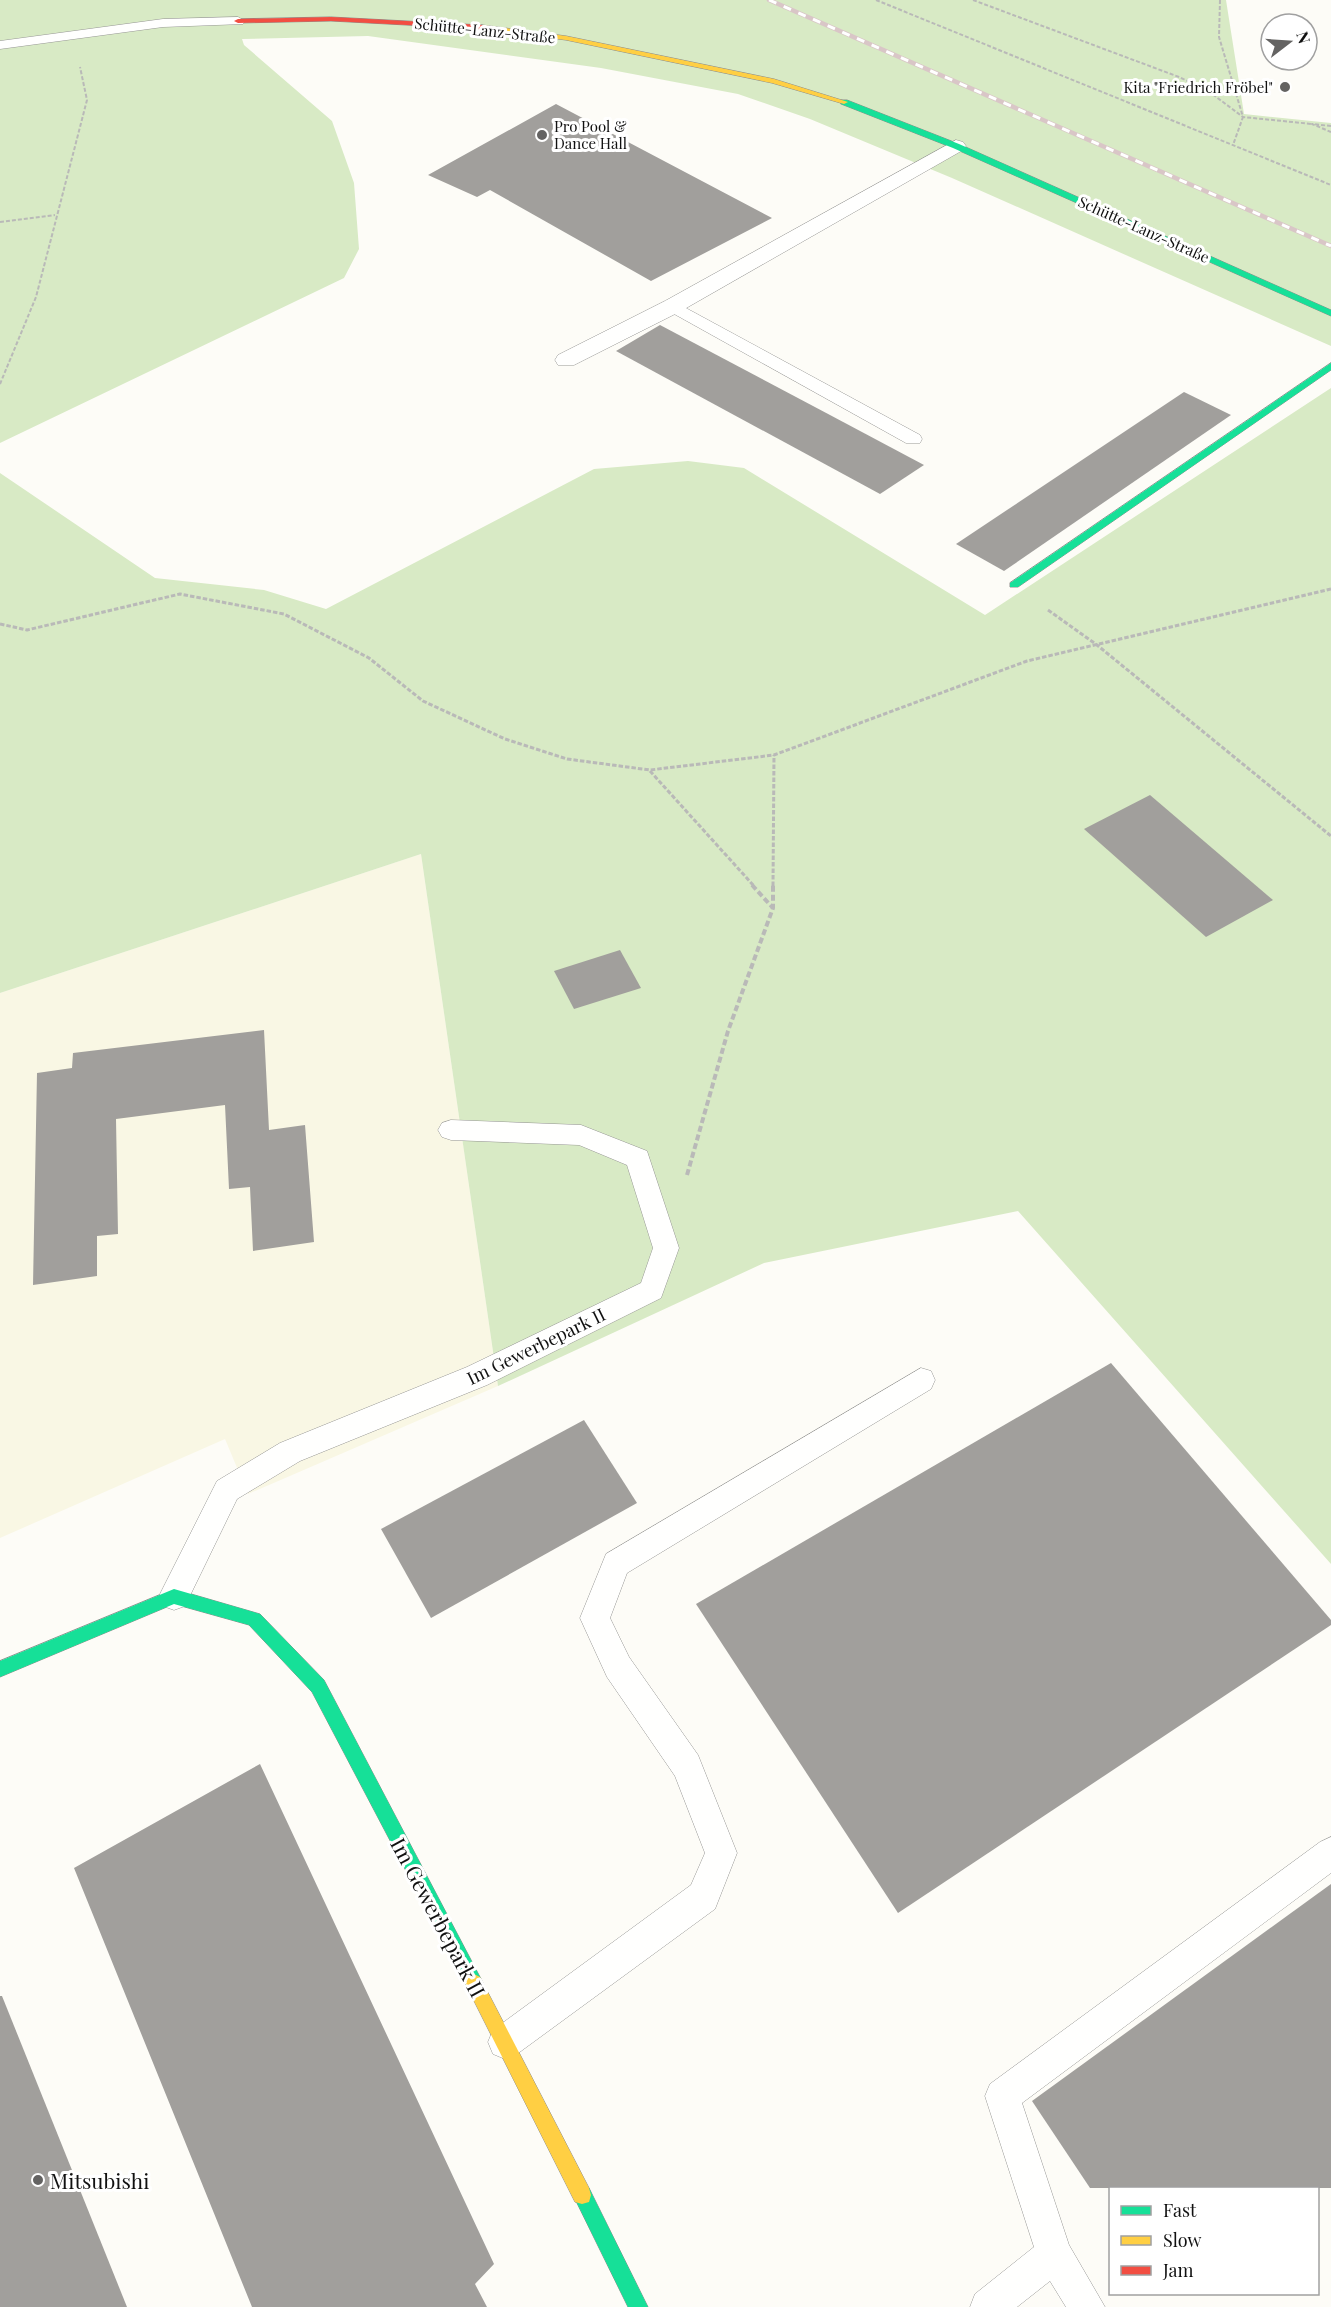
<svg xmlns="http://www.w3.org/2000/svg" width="1331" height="2307" font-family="'Playfair Display',serif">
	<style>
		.farmland { fill: #f9f7e4 }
		.forest { fill: #d8eac5 }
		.building { fill: #a19f9c }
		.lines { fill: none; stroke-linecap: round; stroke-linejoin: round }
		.lane-casing { stroke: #979795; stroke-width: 1 }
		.street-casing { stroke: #979795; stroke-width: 1 }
		.fast-casing { stroke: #8e8d8b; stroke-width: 1 }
		.slow-casing { stroke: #8e8d8b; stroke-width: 1 }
		.jam-casing { stroke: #8e8d8b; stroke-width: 1 }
		.path-far2 { stroke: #b9b9b8; stroke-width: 2; stroke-dasharray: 4 2; stroke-linecap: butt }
		.path-far1 { stroke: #b9b9b8; stroke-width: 3; stroke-dasharray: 4.5 2; stroke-linecap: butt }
		.path { stroke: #b9b9b8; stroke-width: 4; stroke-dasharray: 6 3; stroke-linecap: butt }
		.lane { fill: #fffffe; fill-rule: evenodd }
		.street { fill: #fffffe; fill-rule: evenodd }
		.fast { fill: #16e098; fill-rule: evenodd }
		.slow { fill: #ffcf43; fill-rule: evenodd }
		.jam { fill: #f24e42; fill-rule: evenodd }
		.rail-casing { stroke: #d9c6c7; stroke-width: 4.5 }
		.rail { stroke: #fff; stroke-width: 3; stroke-dasharray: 8; stroke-linecap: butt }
		.poi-dot { fill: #646362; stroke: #fff; stroke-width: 2 }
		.labels { text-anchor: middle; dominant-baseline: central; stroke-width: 6; stroke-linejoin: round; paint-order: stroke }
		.far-street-label { font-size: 15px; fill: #111; stroke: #fff }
		.far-poi-label { font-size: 15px; fill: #111; stroke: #fff; text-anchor: end }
		.street-label { font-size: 18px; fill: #111; stroke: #fff }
		.near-street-label { font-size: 21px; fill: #111; stroke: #fff }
		.near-poi-label { font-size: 21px; fill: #111; stroke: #fff; text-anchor: start }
	</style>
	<rect width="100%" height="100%" fill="#fdfcf7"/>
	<polygon class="farmland" points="421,854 498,1386 248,1494 225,1439 0,1538 0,993"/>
	<g class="forest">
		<polygon points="0,0 1226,0 1244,114 1331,123 1331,346 952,178 810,119 738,94 601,68 368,36 242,39 244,45 332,121 354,183 359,249 344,278 0,443"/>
		<polygon points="1331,388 1331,1564 1018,1211 764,1263 498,1386 421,854 0,993 0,473 155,578 264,590 326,609 594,469 688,461 744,468 985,615"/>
	</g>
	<g class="building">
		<polygon points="556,104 772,218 651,281 490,190 477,197 428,175"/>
		<polygon points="660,325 830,415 924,465 880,494 616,351"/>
		<polygon points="1184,392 1231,415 1004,571 956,544"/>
		<polygon points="1150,795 1273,900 1206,937 1084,829"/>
		<polygon points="620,950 641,988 574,1009 554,971"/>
		<polygon points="264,1030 269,1130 305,1125 314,1242 253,1251 250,1187 229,1189 225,1105 116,1119 118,1234 97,1236 97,1276 33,1285 37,1073 72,1068 73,1053"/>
		<polygon points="1111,1363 1331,1620 1331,1625 898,1913 696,1604"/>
		<polygon points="584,1420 637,1503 431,1618 381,1529"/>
		<polygon points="260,1764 494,2264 475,2284 487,2307 252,2307 74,1868"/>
		<polygon points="1331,1884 1331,2188 1090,2188 1032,2101"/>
		<polygon points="0,1996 2,1996 127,2307 0,2307"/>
	</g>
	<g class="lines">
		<defs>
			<g id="lane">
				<polygon points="238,17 245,21 243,24 163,27 0,49 0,41 163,19"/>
				<polygon points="673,301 920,435 922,439 920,443 906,443 667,310 664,306 667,302"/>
				<polygon points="451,1120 581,1125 647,1151 679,1248 661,1298 487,1385 300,1461 237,1499 185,1606 174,1610 163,1606 159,1596 217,1481 280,1443 467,1367 641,1283 653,1248 627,1165 579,1145 451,1140 442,1137 438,1130 442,1123"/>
				<polygon points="921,1368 931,1371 935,1380 931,1389 627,1573 610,1618 629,1657 698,1755 737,1853 715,1909 517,2054 505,2059 493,2054 488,2042 493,2030 691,1885 705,1853 675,1776 607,1677 580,1618 606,1554"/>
				<polygon points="1331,1837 1331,1873 1022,2103 1069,2245 1105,2307 1066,2307 1050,2281 1017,2307 970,2307 975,2294 1034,2247 985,2096 990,2084 1320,1842"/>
			</g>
			<polygon id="street" points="956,140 963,142 966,146 963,150 681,311 574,365 558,365 555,360 558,355 665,301"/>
			<g id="fast">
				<polygon points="841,100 847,100 959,144 1331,310 1331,316 953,148 841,104"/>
				<polygon points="1331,363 1331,370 1018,587 1010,587 1010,583"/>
				<polygon points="174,1589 260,1614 324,1680 480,1977 483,1983 480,1989 474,1992 468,1989 312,1692 249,1625 174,1604 0,1677 0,1661"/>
				<polygon points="582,2186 589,2188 648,2307 628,2307 573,2195 575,2188"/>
			</g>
			<g id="slow">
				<polygon points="482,25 566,36 774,79 848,102 844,104 772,83 566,40 479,29 478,27"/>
				<polygon points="474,1974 480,1977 589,2188 591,2195 589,2202 582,2204 575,2202 468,1989 465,1983 468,1977"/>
			</g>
			<polygon id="jam" points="331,17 482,25 486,27 482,29 331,21 238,23 234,21 238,19"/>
		</defs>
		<use href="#lane" class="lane-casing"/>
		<use href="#street" class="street-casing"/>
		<use href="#fast" class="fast-casing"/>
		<use href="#slow" class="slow-casing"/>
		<use href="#jam" class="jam-casing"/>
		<g class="path-far2">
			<polyline points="876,0 1331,185"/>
			<polyline points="973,0 1179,77 1207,90 1243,117 1312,124"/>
			<polyline points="1220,0 1219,37 1243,117 1233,145"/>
			<polyline points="1331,126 1312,124 1331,132"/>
			<polyline points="0,222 55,215"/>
			<polyline points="0,384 36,297 87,100 80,67"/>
		</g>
		<g class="path-far1">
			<polyline points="1048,610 1097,645 1331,836"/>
			<polyline points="0,624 27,630 180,594 284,614 369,658 423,701 505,739 567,759 650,770 774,755 1027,661 1331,589"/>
			<polyline points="650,771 754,886"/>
			<polyline points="773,886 774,755"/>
		</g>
		<g class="path">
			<polyline points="752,885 773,908"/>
			<polyline points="687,1175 728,1031 773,908 773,885"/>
		</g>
		<use href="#lane" class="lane"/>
		<use href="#street" class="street"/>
		<use href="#fast" class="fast"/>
		<use href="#slow" class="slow"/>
		<use href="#jam" class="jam"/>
		<defs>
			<polyline id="rail" points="769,0 1331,246"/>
		</defs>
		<use href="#rail" class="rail-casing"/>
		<use href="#rail" class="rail"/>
	</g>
	<g class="poi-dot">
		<circle cx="1285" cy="87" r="6"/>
		<circle cx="542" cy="135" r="6"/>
		<circle cx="38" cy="2180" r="6"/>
	</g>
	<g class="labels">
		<g class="far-street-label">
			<text transform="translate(485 30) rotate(6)">Schütte-Lanz-Straße</text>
			<text transform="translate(1144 229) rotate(24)">Schütte-Lanz-Straße</text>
		</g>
		<g class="far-poi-label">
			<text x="1273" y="87">Kita "Friedrich Fröbel"</text>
			<text x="554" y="126" text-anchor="start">Pro Pool &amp;<tspan x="554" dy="17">Dance Hall</tspan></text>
		</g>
		<g class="street-label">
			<text transform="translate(536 1346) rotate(-26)">Im Gewerbepark II</text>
		</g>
		<g class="near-street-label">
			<text transform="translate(439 1917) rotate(62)">Im Gewerbepark II</text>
		</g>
		<g class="near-poi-label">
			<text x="50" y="2180">Mitsubishi</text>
		</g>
	</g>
	<rect x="1109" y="2187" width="210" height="108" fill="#ffffff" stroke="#a0a0a0" stroke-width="1.5"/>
	<rect x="1121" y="2206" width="30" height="9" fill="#16e098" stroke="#a0a0a0" stroke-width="1.5"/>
	<text x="1163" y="2217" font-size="18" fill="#111111">Fast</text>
	<rect x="1121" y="2236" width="30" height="9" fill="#ffcf43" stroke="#a0a0a0" stroke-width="1.5"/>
	<text x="1163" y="2247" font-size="18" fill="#111111">Slow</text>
	<rect x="1121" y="2266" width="30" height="9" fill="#f24e42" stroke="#a0a0a0" stroke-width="1.5"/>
	<text x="1163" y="2277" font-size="18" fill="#111111">Jam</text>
	<g transform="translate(1289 42) rotate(73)"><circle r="28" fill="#ffffff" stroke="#a0a0a0" stroke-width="1.5"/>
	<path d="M0-4.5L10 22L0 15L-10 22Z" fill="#646362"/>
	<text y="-9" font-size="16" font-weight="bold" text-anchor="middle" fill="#111111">N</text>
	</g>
</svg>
